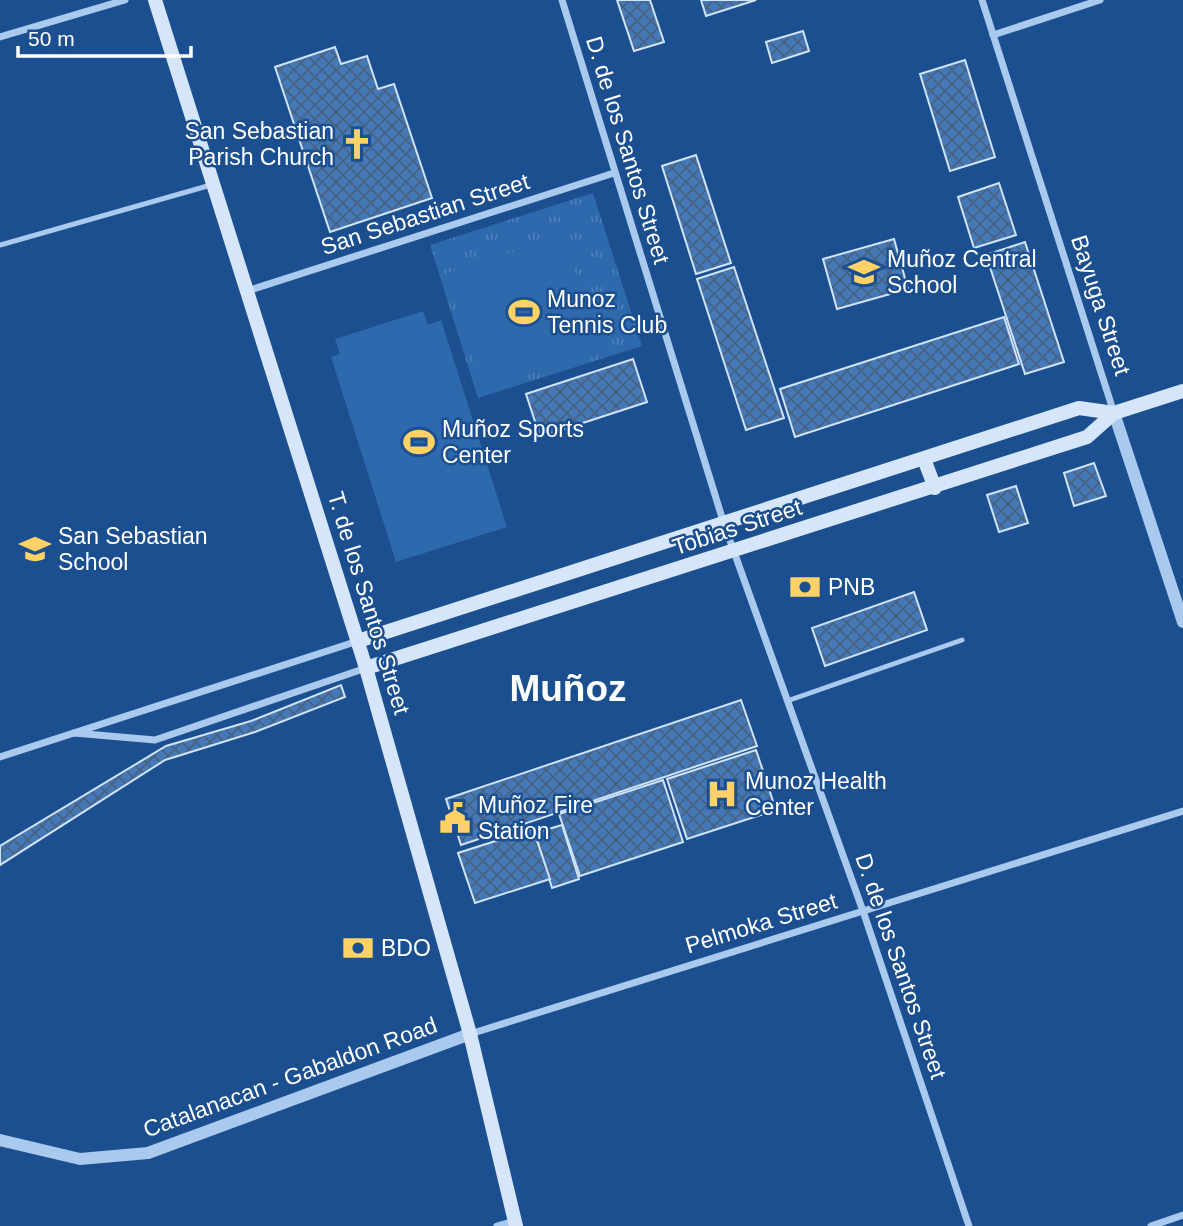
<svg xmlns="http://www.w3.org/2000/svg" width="1183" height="1226" font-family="Arial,sans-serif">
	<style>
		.park { fill: url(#park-tufts) }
		.pitch { fill: #2e69ad }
		.building { fill: url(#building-cross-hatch); stroke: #cfe3fa; stroke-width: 2 }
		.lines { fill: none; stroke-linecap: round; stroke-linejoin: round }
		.service { stroke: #a9c9ee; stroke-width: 5 }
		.minor { stroke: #a9c9ee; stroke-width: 7 }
		.tertiary { stroke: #a9c9ee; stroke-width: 12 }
		.secondary { stroke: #d6e6fa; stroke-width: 14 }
		.labels { text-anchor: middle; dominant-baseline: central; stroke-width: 5; stroke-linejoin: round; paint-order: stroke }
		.poi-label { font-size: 23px; fill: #fff; stroke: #1b4f8f; text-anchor: start }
		.street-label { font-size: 23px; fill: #fff; stroke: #1b4f8f }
		.town-label { font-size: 37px; font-weight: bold; fill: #fff; stroke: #1b4f8f }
	</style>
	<defs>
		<pattern id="park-tufts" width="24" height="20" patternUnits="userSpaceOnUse" patternTransform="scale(1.75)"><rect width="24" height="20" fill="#2e69ad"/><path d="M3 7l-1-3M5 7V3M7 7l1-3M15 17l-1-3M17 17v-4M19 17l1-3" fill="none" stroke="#4d80b9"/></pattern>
		<pattern id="building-cross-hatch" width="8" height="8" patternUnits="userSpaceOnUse" patternTransform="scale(1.75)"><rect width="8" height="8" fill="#4478b7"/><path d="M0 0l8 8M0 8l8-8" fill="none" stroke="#486282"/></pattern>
	</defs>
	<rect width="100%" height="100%" fill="#1b4f8f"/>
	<polygon class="park" points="593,193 642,346 478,398 430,245"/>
	<g class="pitch">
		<polygon points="564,236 601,350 483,388 446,273"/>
		<polygon points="423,311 428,325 441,320 507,527 396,562 331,357 340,354 335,339"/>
	</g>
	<g class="building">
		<polygon points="617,0 650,0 664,42 634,51"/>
		<polygon points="701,0 756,0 706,16"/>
		<polygon points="803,31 809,51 772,63 766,42"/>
		<polygon points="335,47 341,64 367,56 378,89 394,84 432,198 330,232 275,67"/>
		<polygon points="965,60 995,157 950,171 920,74"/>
		<polygon points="696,155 731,263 696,274 662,166"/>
		<polygon points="999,183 1016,235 974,248 958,197"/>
		<polygon points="894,239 908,289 837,309 823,259"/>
		<polygon points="1025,242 1064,362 1025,374 986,255"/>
		<polygon points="734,267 784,418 746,430 697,279"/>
		<polygon points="1004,317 1019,364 795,437 780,389"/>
		<polygon points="633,359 647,402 540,437 526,394"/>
		<polygon points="1094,463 1106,496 1074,506 1064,473"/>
		<polygon points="1016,486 1028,523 999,532 987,495"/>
		<polygon points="914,592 927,630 825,666 812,628"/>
		<polygon points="341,685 345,697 255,732 165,760 0,865 0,846 166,746 251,721"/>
		<polygon points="741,700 757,746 461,845 446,799"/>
		<polygon points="756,750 776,810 687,839 667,779"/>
		<polygon points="663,780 683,842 580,876 559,814"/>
		<polygon points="562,825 579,879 552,888 535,833"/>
		<polygon points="533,829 550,879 475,903 458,853"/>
	</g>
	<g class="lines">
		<g class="service">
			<polyline points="0,245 211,185"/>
			<polyline points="787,701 962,640"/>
		</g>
		<g class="minor">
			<polyline points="562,0 724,524 863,911 969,1226"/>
			<polyline points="982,0 1114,413"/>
			<polyline points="993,35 1100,0"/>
			<polyline points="0,37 125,0"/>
			<polyline points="247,291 614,173"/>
			<polyline points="74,733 155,740 366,668"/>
			<polyline points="0,757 358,641"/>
			<polyline points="470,1034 1183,811"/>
			<polyline points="497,1226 515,1221"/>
			<polyline points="1151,1226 1183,1215"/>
		</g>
		<g class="tertiary">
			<polyline points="1114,413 1183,622"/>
			<polyline points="0,1140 80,1159 148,1153 470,1034"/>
		</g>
		<g class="secondary">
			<polyline points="155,0 366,668 470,1034 516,1226"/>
			<polyline points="924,459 935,488"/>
			<polyline points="358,641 1079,408 1114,413"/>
			<polyline points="366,668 1087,437 1114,413 1183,391"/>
		</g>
	</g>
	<defs>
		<symbol id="church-bare" viewBox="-9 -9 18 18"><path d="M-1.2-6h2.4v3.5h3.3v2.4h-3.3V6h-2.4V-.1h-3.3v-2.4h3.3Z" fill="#ffd166" stroke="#1b4f8f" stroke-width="2.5" paint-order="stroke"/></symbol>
		<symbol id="school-bare" viewBox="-9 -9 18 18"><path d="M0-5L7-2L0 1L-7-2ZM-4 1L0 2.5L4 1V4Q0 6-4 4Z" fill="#ffd166" stroke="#1b4f8f" stroke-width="2.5" paint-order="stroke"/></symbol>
		<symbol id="stadium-bare" viewBox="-9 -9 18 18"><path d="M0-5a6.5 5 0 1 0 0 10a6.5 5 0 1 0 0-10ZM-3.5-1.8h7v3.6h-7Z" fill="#ffd166" stroke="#1b4f8f" stroke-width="2.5" paint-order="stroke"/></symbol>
		<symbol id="bank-bare" viewBox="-9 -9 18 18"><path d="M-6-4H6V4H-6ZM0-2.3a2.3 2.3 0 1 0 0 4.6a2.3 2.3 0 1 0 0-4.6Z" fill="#ffd166" stroke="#1b4f8f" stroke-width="2.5" paint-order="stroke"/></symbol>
		<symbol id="hospital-bare" viewBox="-9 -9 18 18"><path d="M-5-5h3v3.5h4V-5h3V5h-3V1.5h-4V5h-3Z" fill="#ffd166" stroke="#1b4f8f" stroke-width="2.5" paint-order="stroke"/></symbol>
		<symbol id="civic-bare" viewBox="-9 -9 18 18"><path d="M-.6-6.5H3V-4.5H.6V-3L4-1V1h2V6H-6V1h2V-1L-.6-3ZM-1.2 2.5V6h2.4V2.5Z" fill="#ffd166" stroke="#1b4f8f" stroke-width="2.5" paint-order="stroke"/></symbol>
	</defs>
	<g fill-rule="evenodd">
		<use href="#church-bare" x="335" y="122" width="44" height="44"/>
		<use href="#school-bare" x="842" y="250" width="44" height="44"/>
		<use href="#stadium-bare" x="502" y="290" width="44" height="44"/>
		<use href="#stadium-bare" x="397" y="420" width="44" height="44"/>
		<use href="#school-bare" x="13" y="527" width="44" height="44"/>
		<use href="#bank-bare" x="783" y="565" width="44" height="44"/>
		<use href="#hospital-bare" x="700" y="772" width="44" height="44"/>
		<use href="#civic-bare" x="433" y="796" width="44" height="44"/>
		<use href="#bank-bare" x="336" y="926" width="44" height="44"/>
	</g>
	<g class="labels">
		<g class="poi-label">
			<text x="334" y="131" text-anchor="end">San Sebastian<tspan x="334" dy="26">Parish Church</tspan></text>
			<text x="887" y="259">Muñoz Central<tspan x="887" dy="26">School</tspan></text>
			<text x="547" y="299">Munoz<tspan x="547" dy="26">Tennis Club</tspan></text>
			<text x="442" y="429">Muñoz Sports<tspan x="442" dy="26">Center</tspan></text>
			<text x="58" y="536">San Sebastian<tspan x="58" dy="26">School</tspan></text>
			<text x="828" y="587">PNB</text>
			<text x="745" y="781">Munoz Health<tspan x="745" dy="26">Center</tspan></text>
			<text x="478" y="805">Muñoz Fire<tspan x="478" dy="26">Station</tspan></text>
			<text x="381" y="948">BDO</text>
		</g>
		<g class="street-label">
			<text transform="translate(628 150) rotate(73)">D. de los Santos Street</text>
			<text transform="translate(425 214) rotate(-18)">San Sebastian Street</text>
			<text transform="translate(1101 305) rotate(72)">Bayuga Street</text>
			<text transform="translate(737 527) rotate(-18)">Tobias Street</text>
			<text transform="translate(369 603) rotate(73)">T. de los Santos Street</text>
			<text transform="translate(761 923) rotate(-17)">Pelmoka Street</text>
			<text transform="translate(901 966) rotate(71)">D. de los Santos Street</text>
			<text transform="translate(290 1077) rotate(-20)">Catalanacan - Gabaldon Road</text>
		</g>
		<g class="town-label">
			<text x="568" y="688">Muñoz</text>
		</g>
	</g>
	<path d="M18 46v10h173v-10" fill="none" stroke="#ffffff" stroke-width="3.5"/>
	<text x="28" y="46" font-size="21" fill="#ffffff" stroke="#1b4f8f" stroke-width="5" paint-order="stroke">50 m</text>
</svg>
